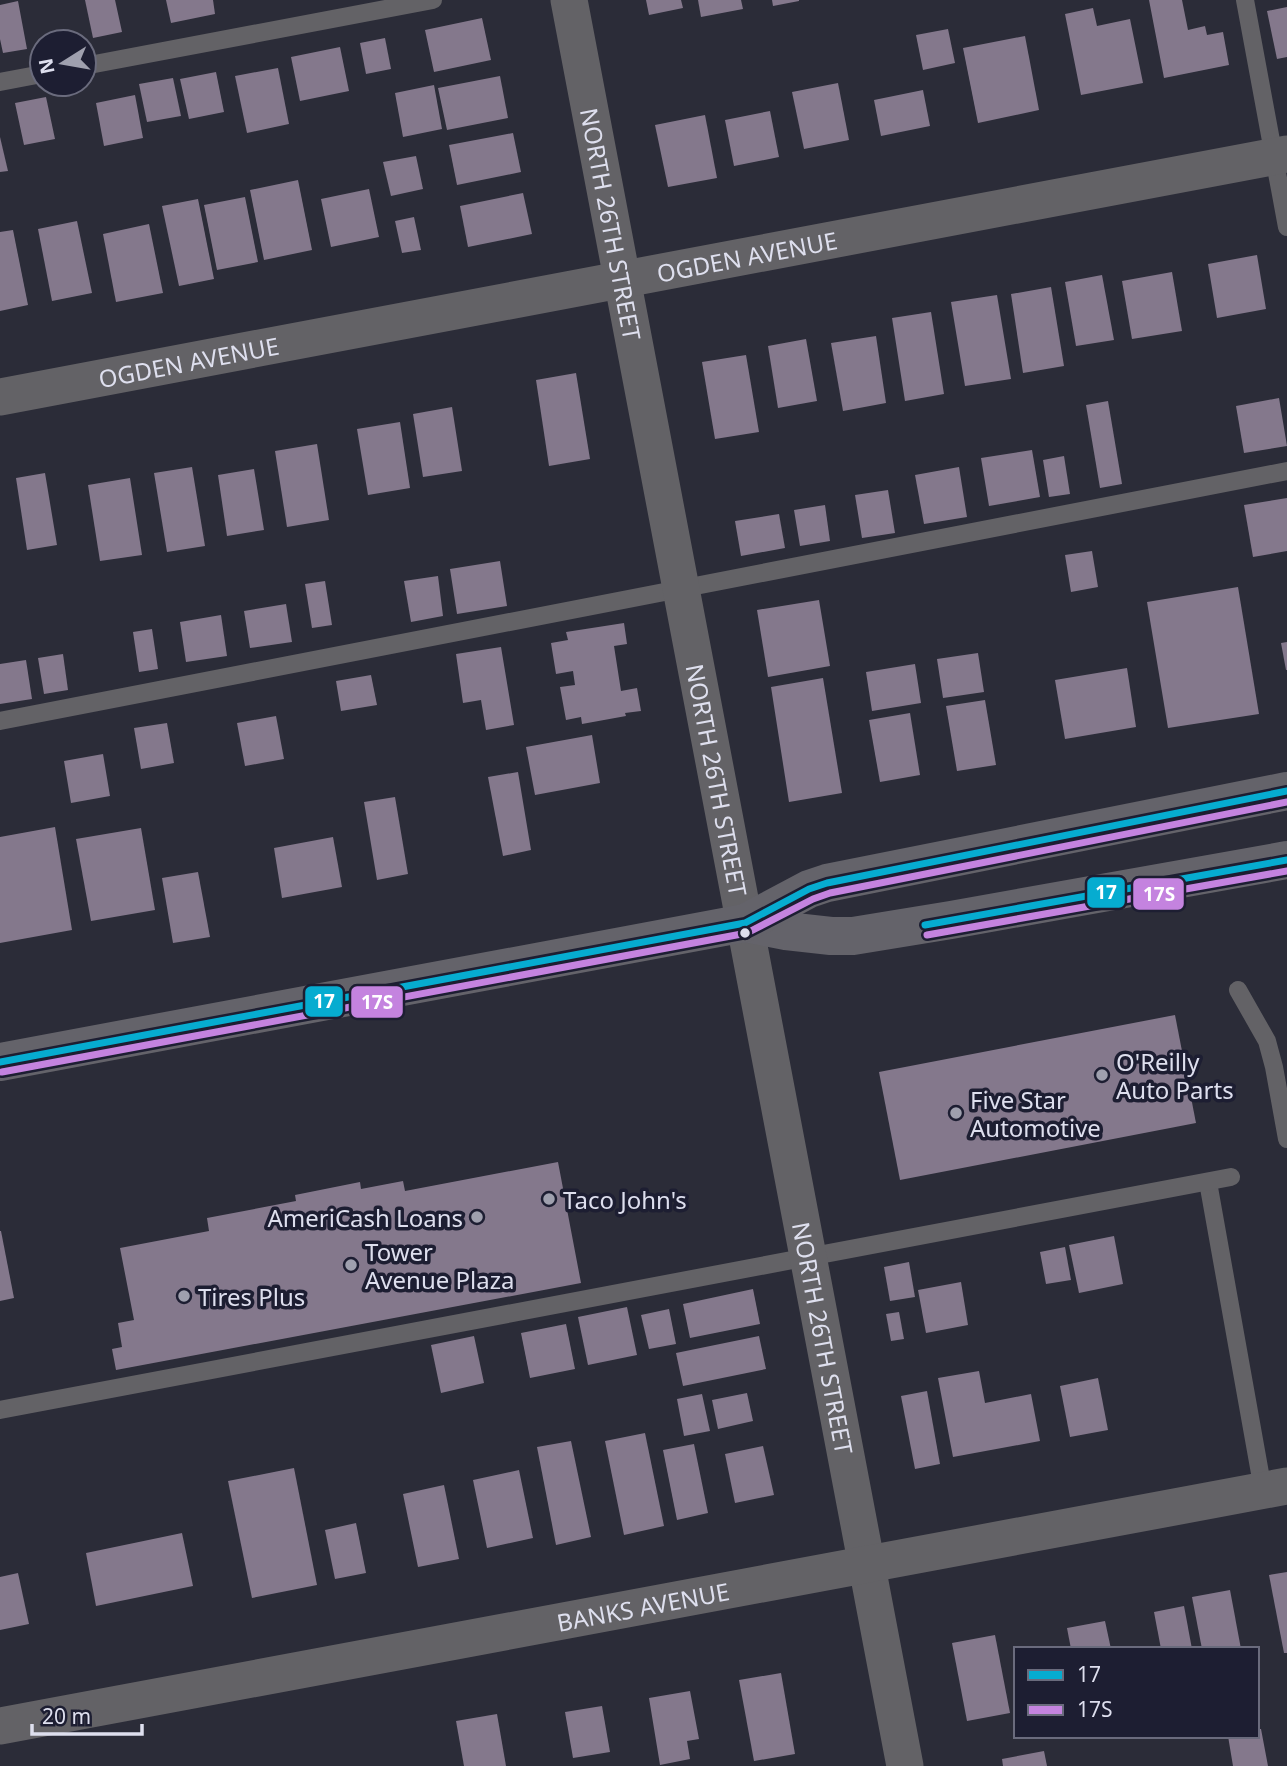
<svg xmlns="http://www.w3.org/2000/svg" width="1287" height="1766" font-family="'Noto Sans',sans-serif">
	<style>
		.building { fill: #84788c }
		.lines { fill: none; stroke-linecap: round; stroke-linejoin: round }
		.lane { stroke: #636266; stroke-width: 18 }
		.street { stroke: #636266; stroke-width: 37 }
		.primary { stroke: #64636a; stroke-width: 38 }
		.bus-1-casing { stroke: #1d1e32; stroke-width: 12 }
		.bus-2-casing { stroke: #1d1e32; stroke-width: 12 }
		.bus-1 { stroke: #06acd0; stroke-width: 7 }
		.bus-2 { stroke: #c483df; stroke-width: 7 }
		.bus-dot { fill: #dedfee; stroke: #1d1e32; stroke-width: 2.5 }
		.poi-dot { fill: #9fa0ae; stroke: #1d1e32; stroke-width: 2.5 }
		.labels { text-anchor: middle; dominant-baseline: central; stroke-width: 7; stroke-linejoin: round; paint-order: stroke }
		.street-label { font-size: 24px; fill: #dedfee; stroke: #1d1e32 }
		.poi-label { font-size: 24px; fill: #dedfee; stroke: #1d1e32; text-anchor: start }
		.line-badge { stroke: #1d1e32; stroke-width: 2.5 }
		.badge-label { font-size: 19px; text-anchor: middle; font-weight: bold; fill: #fff }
	</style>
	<rect width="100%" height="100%" fill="#2b2c38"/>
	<g class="building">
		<polygon points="85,0 115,0 122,32 93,38"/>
		<polygon points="166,0 213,0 215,14 171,23"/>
		<polygon points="646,0 681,0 683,8 649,15"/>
		<polygon points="698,0 741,0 743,9 701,17"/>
		<polygon points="772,0 799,0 799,1 773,6"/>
		<polygon points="1149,0 1182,0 1188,30 1205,26 1207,35 1223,32 1229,65 1164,78"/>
		<polygon points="18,1 27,49 3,53 0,39 0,5"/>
		<polygon points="1287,7 1287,57 1277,59 1267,11"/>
		<polygon points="1093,8 1097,26 1130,19 1143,83 1081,95 1065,14"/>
		<polygon points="482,18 491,60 434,72 425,30"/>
		<polygon points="948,29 955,63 923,70 916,35"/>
		<polygon points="1025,36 1039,110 978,123 963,48"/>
		<polygon points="385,38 391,69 366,74 360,43"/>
		<polygon points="340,47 349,91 300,101 291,57"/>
		<polygon points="278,68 289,124 247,133 235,76"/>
		<polygon points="216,72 224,112 189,119 180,79"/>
		<polygon points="500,76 508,118 447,130 438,88"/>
		<polygon points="173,78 181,116 147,122 139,84"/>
		<polygon points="838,83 849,140 804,149 792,92"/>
		<polygon points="434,85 442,129 403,137 395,93"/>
		<polygon points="923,90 930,126 881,136 874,100"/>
		<polygon points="135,95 143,138 104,146 96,103"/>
		<polygon points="46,97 55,139 24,145 15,103"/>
		<polygon points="770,111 779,157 734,166 725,120"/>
		<polygon points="705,115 717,178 668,187 655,125"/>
		<polygon points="513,133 521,172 457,185 449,145"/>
		<polygon points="0,137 8,171 0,172"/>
		<polygon points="416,156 423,189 391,196 383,162"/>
		<polygon points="298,180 312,250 264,260 250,190"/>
		<polygon points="369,189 379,237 331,247 321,199"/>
		<polygon points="523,193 532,234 468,247 460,206"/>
		<polygon points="245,197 258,262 217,270 204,205"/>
		<polygon points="198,199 214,279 179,286 162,206"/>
		<polygon points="414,217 421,250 402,253 395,221"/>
		<polygon points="77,221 92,293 52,301 38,229"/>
		<polygon points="149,224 163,293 116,302 103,234"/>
		<polygon points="13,230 28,305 0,311 0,232"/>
		<polygon points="1257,255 1266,309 1217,318 1208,264"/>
		<polygon points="1172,272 1182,331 1132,339 1122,281"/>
		<polygon points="1102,275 1114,340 1076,346 1065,282"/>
		<polygon points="1051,287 1064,366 1023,373 1011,294"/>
		<polygon points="997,295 1011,379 965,386 951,302"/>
		<polygon points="931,312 944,394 905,401 892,318"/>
		<polygon points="876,336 886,403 843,411 831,343"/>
		<polygon points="806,339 817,401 778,408 768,346"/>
		<polygon points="746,355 759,432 715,439 702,362"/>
		<polygon points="576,373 590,459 549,466 536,380"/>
		<polygon points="1279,398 1287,446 1244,453 1236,406"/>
		<polygon points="1108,401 1122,484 1100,488 1086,405"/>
		<polygon points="452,407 462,471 423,477 413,414"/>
		<polygon points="400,422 410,488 368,495 357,429"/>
		<polygon points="317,444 329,520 287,527 275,451"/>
		<polygon points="1032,450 1040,497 989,506 981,458"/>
		<polygon points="1064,456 1070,494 1049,497 1043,460"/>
		<polygon points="192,467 205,546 167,552 154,473"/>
		<polygon points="959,467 967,517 924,524 915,475"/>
		<polygon points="254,469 264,530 227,536 218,475"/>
		<polygon points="45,473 57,545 27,550 16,478"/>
		<polygon points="130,478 142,555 100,561 88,485"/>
		<polygon points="888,490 895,533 862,538 855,495"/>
		<polygon points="1287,498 1287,551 1253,557 1244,505"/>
		<polygon points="825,505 830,541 800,546 794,510"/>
		<polygon points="779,514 785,548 741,556 735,521"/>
		<polygon points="1092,551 1098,587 1071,592 1065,555"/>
		<polygon points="500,561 507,606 457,614 450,569"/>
		<polygon points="438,576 443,616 411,622 404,581"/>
		<polygon points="325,581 332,625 312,628 305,584"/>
		<polygon points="1238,587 1259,714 1168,728 1147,602"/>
		<polygon points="819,600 830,666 768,677 757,610"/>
		<polygon points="286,604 292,642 250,648 244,611"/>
		<polygon points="221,615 227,656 186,662 180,622"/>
		<polygon points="624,623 627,644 614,646 621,691 637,688 641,711 625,713 626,716 582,724 581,717 566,720 560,687 575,685 573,671 556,674 551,643 568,640 566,632"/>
		<polygon points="152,629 158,669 139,672 133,632"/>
		<polygon points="1287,642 1287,670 1286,670 1281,643"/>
		<polygon points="501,647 514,725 486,730 481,700 463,703 456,654"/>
		<polygon points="978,653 984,692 943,698 937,659"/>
		<polygon points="63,654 68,690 44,694 38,658"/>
		<polygon points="26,660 32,699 0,704 0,664"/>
		<polygon points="915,664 921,703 872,711 866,672"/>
		<polygon points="1127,668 1136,727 1065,739 1055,680"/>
		<polygon points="371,675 377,705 341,711 336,681"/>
		<polygon points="823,678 842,793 789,802 771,687"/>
		<polygon points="985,700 996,765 957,771 946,706"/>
		<polygon points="910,713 920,775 880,782 869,720"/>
		<polygon points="276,716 284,759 245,766 237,723"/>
		<polygon points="167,723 174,763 141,769 134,728"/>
		<polygon points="592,735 600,783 535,795 526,747"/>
		<polygon points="103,754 110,796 71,803 64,761"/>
		<polygon points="518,772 531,850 503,856 488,777"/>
		<polygon points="395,797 408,874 377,880 364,802"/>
		<polygon points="55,827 72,930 0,943 0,837"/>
		<polygon points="141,828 155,910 91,921 76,839"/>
		<polygon points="333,837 342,887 282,898 274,848"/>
		<polygon points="198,872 210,937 173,943 162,878"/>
		<polygon points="1175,1015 1196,1123 900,1180 879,1072"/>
		<polygon points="558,1162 581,1283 116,1370 112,1349 122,1347 118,1323 134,1320 120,1248 209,1231 207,1218 296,1201 295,1195 360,1182 361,1189 403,1181 405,1191"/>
		<polygon points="0,1231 1,1231 14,1298 0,1301"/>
		<polygon points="1114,1236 1123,1284 1079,1293 1069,1245"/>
		<polygon points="1065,1247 1071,1280 1046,1284 1040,1252"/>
		<polygon points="909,1262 915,1297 890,1301 884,1267"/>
		<polygon points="961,1282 968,1325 926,1333 918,1290"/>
		<polygon points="753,1289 760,1324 690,1338 683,1304"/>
		<polygon points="627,1307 637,1355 588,1365 578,1317"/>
		<polygon points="669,1309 676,1344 649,1349 641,1315"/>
		<polygon points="899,1312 904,1339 891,1341 886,1314"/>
		<polygon points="566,1324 575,1369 530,1378 521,1333"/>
		<polygon points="474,1336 484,1383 441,1393 431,1345"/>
		<polygon points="759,1336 766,1369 683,1386 676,1353"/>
		<polygon points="979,1371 985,1403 1031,1394 1040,1441 953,1457 938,1378"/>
		<polygon points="1098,1378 1108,1430 1070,1437 1060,1386"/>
		<polygon points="927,1391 940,1464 915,1469 901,1396"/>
		<polygon points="747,1393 753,1421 718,1429 712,1400"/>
		<polygon points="702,1394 710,1431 684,1436 677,1399"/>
		<polygon points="645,1433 664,1526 624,1535 605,1441"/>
		<polygon points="571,1441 591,1537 556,1545 537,1447"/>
		<polygon points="694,1444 708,1513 677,1520 663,1450"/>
		<polygon points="763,1446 774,1495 735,1503 725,1454"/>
		<polygon points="294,1468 317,1585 252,1598 228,1481"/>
		<polygon points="519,1470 533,1538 487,1548 473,1480"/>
		<polygon points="444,1485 459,1559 418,1567 403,1494"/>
		<polygon points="356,1523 366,1573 335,1579 325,1530"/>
		<polygon points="182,1533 193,1586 96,1606 86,1553"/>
		<polygon points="1287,1572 1287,1653 1284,1653 1269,1575"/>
		<polygon points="18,1573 29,1624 0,1630 0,1577"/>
		<polygon points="1230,1590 1241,1649 1202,1649 1192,1597"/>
		<polygon points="1184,1606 1192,1649 1161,1649 1154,1612"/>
		<polygon points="1105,1621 1111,1649 1071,1649 1067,1628"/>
		<polygon points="995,1635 1010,1713 967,1721 952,1643"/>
		<polygon points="781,1673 795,1754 754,1761 739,1680"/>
		<polygon points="690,1691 699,1739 687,1741 690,1759 660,1765 649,1698"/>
		<polygon points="602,1706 610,1752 573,1758 565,1712"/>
		<polygon points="497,1714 506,1766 464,1766 456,1721"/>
		<polygon points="1257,1729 1261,1729 1268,1766 1233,1766 1228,1736 1257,1736"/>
		<polygon points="1044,1751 1047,1766 1003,1766 1002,1759"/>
	</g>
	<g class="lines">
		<g class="lane">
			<polyline points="1245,0 1287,227"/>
			<polyline points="84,66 433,0"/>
			<polyline points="0,82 42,74"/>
			<polyline points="0,721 1287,471"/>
			<polyline points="1238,990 1267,1041 1274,1067 1287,1139"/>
			<polyline points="1208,1182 1263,1490"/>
			<polyline points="0,1410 1231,1177"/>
		</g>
		<g class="street">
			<path id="s1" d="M569,0L905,1766"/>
			<path id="s2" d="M0,397L1287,154"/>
			<path id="s3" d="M0,1726L1287,1486"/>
		</g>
		<g class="primary">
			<polyline points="745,923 786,931 831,936 853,936 951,920 1287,860"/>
			<polyline points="0,1062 745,923 809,889 827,883 1287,791"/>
		</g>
		<defs>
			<g id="bus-1">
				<polyline points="925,925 1287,860"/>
				<polyline points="0,1062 745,923 809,889 827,883 1287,791"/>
			</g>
			<g id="bus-2">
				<polyline points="927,935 1287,871"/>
				<polyline points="2,1072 747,933 813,899 830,893 1287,802"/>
			</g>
		</defs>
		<use href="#bus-1" class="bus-1-casing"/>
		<use href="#bus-2" class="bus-2-casing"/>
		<use href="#bus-1" class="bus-1"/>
		<use href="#bus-2" class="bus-2"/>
	</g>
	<circle class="bus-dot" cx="745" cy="933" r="6"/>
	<g class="poi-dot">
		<circle cx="1102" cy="1075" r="7"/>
		<circle cx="956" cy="1113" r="7"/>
		<circle cx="549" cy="1199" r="7"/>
		<circle cx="477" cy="1217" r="7"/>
		<circle cx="351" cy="1265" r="7"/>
		<circle cx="184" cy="1296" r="7"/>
	</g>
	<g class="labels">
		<g class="street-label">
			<text stroke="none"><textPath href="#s1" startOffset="228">NORTH 26TH STREET</textPath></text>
			<text stroke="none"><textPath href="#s2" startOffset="760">OGDEN AVENUE</textPath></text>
			<text stroke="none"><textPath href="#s2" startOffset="192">OGDEN AVENUE</textPath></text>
			<text stroke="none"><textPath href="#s1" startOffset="794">NORTH 26TH STREET</textPath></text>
			<text stroke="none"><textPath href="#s1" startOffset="1362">NORTH 26TH STREET</textPath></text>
			<text stroke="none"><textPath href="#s3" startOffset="654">BANKS AVENUE</textPath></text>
		</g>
		<g class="poi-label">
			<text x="1116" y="1061">O'Reilly<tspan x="1116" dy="28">Auto Parts</tspan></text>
			<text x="970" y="1099">Five Star<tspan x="970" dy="28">Automotive</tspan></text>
			<text x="563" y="1199">Taco John's</text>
			<text x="463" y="1217" text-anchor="end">AmeriCash Loans</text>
			<text x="365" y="1251">Tower<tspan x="365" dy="28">Avenue Plaza</tspan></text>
			<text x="198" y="1296">Tires Plus</text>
		</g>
	</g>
	<g class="line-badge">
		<rect x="1086" y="876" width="40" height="33" rx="7" fill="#06acd0"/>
		<rect x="1132" y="877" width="53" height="34" rx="7" fill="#c483df"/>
		<rect x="304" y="985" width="40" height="33" rx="7" fill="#06acd0"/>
		<rect x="350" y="985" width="54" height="34" rx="7" fill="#c483df"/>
	</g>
	<g class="badge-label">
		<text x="1106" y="899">17</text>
		<text x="1159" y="901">17S</text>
		<text x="324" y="1008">17</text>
		<text x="377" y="1009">17S</text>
	</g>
	<rect x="1014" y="1647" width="245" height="91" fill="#1d1e32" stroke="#6a6b7d" stroke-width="2"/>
	<rect x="1028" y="1670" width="35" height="10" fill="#06acd0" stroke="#6a6b7d" stroke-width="2"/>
	<text x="1077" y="1682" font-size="21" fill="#dedfee">17</text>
	<rect x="1028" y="1705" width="35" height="10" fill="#c483df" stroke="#6a6b7d" stroke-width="2"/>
	<text x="1077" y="1717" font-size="21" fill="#dedfee">17S</text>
	<g transform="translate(63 63) rotate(259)"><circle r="33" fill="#1d1e32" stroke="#6a6b7d" stroke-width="2"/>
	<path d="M0-5L12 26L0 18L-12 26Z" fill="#9fa0ae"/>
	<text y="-10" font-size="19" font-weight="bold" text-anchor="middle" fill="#dedfee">N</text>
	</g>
	<path d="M32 1724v10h110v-10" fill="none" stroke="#dedfee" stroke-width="3.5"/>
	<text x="42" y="1724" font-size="21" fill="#dedfee" stroke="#1d1e32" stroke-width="5" paint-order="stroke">20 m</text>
</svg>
